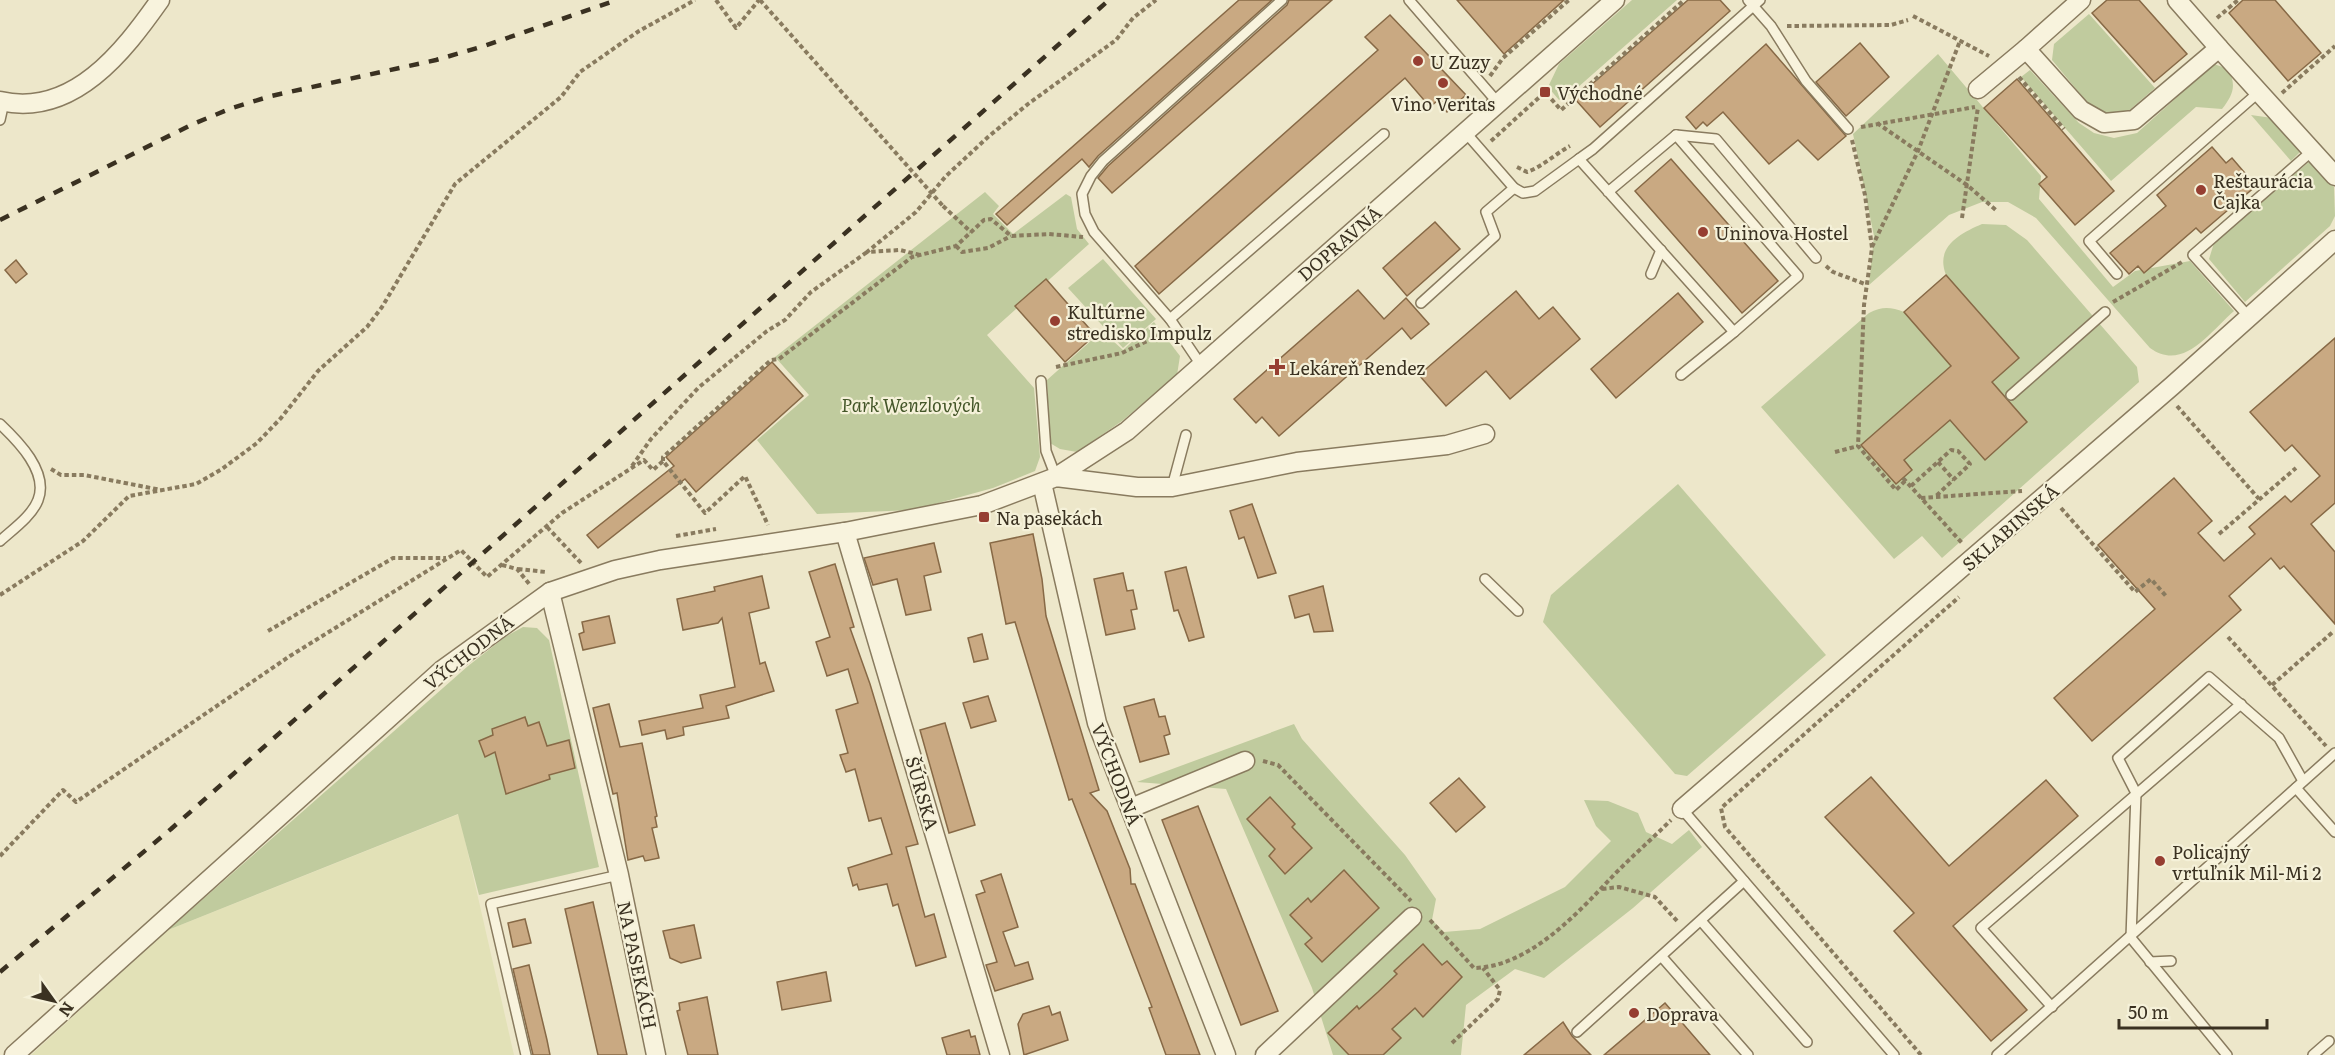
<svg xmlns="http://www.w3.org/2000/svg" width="2335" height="1055" font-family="Literata,serif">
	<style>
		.farmland { fill: #e2e1b7 }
		.green { fill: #c0cb9e }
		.building { fill: #c9a982; stroke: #876946; stroke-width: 1.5 }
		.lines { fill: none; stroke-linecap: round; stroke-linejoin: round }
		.service-casing { stroke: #897b5f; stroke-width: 12 }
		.minor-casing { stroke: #897b5f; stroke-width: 21 }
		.path { stroke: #897b5f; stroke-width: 4; stroke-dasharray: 4.5 3; stroke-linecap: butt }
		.service { stroke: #f8f3dd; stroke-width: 9 }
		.minor { stroke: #f8f3dd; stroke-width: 18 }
		.rail { stroke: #3a3121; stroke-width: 4.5; stroke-dasharray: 10 10; stroke-linecap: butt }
		.path-bridge { stroke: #897b5f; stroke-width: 4; stroke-dasharray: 4.5 3; stroke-linecap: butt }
		.poi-dot { fill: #963e31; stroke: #f5f1d9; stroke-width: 2 }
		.labels { text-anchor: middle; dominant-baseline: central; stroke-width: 4.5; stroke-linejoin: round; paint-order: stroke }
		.poi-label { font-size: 18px; fill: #3a3121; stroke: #f5f1d9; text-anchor: start }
		.street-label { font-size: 18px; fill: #3a3121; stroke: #f5f1d9 }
		.park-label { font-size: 18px; font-style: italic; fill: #445629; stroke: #f5f1d9 }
	</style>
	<rect width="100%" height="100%" fill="#ede7ca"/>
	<polygon class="farmland" points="459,814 514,1055 31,1055 168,930"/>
	<g class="green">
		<polygon points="1632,0 1677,0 1568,96 1566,94 1559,100 1548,87 1559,64"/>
		<polygon points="2089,14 2155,88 2126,113 2103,113 2091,107 2052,60 2054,44"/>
		<path d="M1938,54L2041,176L2039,199L2113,287L2135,271L2190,261L2234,311C2209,333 2183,372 2150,348L2036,218L2008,202H1982L1949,215L1869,285L1874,236L1853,134Z"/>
		<path d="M2214,64L2228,69C2237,85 2233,95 2222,109L2196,107L2111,181L2021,77L2030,70L2079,123L2094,133L2114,138L2137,133Z"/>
		<polygon points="2251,115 2272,118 2301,151 2291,161"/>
		<polygon points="2310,161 2334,187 2335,216 2330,226 2245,302 2209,259 2214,243"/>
		<polygon points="985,192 999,206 993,214 1013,234 1066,194 1071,197 1077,229 1089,244 987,335 1034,388 1040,457 1035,471 993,488 913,510 817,514 757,440 809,395 775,357"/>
		<path d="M1982,224L2006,225L2027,240L2137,367L2139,382L1942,558L1922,536L1894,559L1761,407L1869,313C1882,306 1891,307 1904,312L1946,275C1935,247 1959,234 1982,224Z"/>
		<polygon points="1103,259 1156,319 1123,348 1068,288"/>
		<polygon points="1154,322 1180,356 1177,375 1122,421 1077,452 1060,449 1050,443 1047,380 1102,331 1123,350"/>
		<polygon points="1678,484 1826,655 1687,776 1675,774 1543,622 1551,595"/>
		<polygon points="523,627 537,628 549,640 599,867 479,895 458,814 168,930 468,666 505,637"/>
		<polygon points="1294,724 1302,739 1405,855 1436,899 1432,920 1444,932 1480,929 1565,887 1611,841 1596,826 1584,800 1608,801 1638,813 1646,832 1672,844 1689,830 1702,847 1633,908 1544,978 1515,969 1466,1005 1461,1055 1333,1055 1312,988 1226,789 1137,782"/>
	</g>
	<g class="building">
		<polygon points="1239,0 1272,0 1098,156 1089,167 1082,159 1007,225 996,214"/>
		<polygon points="1289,0 1332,0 1112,193 1098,178 1108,166 1287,5"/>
		<polygon points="1457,0 1564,0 1504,54"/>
		<polygon points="1688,0 1720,0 1730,11 1600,127 1575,99"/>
		<polygon points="2107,0 2139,0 2187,54 2154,82 2092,13"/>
		<polygon points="2243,0 2275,0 2321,53 2288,81 2229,13"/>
		<polygon points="1390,15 1466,95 1447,112 1437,101 1430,107 1405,78 1159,294 1135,266 1378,50 1365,37"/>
		<polygon points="1860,43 1889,77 1846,116 1816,82"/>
		<polygon points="1766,44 1846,136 1818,160 1798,140 1769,164 1723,112 1707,126 1703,122 1696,129 1686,117"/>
		<polygon points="2017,79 2114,191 2075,225 2039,184 2047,177 1984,108"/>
		<polygon points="2212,147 2226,163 2232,158 2256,186 2201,233 2196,228 2144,273 2138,266 2129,274 2110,253 2166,206 2157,195"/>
		<polygon points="1671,159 1778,281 1742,313 1635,191"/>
		<polygon points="1435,222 1460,249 1407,296 1383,268"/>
		<polygon points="16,260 27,274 16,283 5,270"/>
		<polygon points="1946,275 2019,358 1992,382 2027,422 1985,460 1950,420 1904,460 1912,470 1896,484 1861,445 1951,366 1904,312"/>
		<polygon points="1046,279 1095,335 1065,362 1015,306"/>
		<polygon points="1358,290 1384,319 1406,298 1429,324 1411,339 1402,328 1279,436 1262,417 1256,423 1234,399"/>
		<polygon points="1516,291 1539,319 1553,307 1580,339 1510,399 1486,371 1446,406 1419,375"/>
		<polygon points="1678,293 1703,322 1616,398 1591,369"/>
		<polygon points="2335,338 2335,503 2311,524 2335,552 2335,624 2284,566 2280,569 2271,558 2229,596 2241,610 2092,741 2054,698 2155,609 2098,545 2174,478 2212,521 2198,533 2224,561 2255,534 2249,527 2285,496 2291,502 2320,476 2292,445 2285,451 2250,412"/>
		<polygon points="772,362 803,396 696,492 685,479 598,548 587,535 674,466 666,457"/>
		<polygon points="1252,504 1276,573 1258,578 1244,537 1239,539 1230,511"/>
		<polygon points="1033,534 1042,579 1046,616 1099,790 1090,793 1107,811 1130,869 1131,884 1135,884 1200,1055 1166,1055 1149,1008 1152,1007 1072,799 1069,800 1015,622 1006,624 990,543"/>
		<polygon points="934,543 941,572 924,576 931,610 906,615 897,579 873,585 864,558"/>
		<polygon points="835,564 854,627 850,628 870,684 918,844 906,847 925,917 934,914 946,957 916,966 898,904 893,906 887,884 859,890 857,884 853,886 848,868 892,854 881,818 869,821 855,769 846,772 840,755 848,753 836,710 858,703 848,669 827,676 816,642 830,637 809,572"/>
		<polygon points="1186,567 1204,637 1189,641 1178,610 1174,611 1165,572"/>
		<polygon points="1123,573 1127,591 1133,590 1137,609 1131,610 1135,629 1106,635 1094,579"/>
		<polygon points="762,576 769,608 749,613 760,664 765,662 774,691 726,706 729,718 683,727 684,735 667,739 665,730 642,735 639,721 703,708 700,695 735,687 722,618 718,623 683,630 677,599 715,591 714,587"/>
		<polygon points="1323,586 1333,631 1314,632 1309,614 1295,618 1289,596"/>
		<polygon points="609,616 615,643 583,650 579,634 584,632 582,622"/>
		<polygon points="982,634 988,659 974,662 968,638"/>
		<polygon points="988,696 996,721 971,728 963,703"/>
		<polygon points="1154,699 1159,717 1165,716 1170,734 1164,736 1169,754 1140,762 1124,707"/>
		<polygon points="609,704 620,747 642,743 657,816 655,817 657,827 652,828 659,858 645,861 643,856 628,860 617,793 613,794 593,708"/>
		<polygon points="525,717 528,726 539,722 547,746 569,740 575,768 549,775 550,779 506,794 495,752 485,757 479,741 493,735 492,729"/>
		<polygon points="945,723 975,825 949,833 920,730"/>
		<polygon points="1871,777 1949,866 2046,780 2078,816 1953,926 2027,1010 1991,1041 1894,931 1914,913 1825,817"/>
		<polygon points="1459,778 1485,807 1456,832 1430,803"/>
		<polygon points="1270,797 1295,824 1292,827 1312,848 1285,874 1269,856 1275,849 1247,819"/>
		<polygon points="1198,806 1278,1011 1241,1025 1162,820"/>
		<polygon points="1344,870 1379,908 1322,962 1305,944 1312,938 1290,915 1308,898 1311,902"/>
		<polygon points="1001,874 1018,927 1003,932 1015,966 1028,962 1033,979 995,991 986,965 997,962 976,895 985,892 981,881"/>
		<polygon points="593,902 627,1055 598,1055 565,909"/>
		<polygon points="525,919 531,943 513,947 508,923"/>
		<polygon points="694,925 701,958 681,963 670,958 663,931"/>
		<polygon points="1423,944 1442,965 1447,961 1462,977 1423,1017 1415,1008 1392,1029 1401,1038 1383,1055 1349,1055 1328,1033 1357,1006 1359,1009 1378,992 1397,974 1394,971"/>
		<polygon points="529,965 547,1040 550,1055 533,1055 513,969"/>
		<polygon points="826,972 831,1001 782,1010 777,982"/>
		<polygon points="707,997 718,1055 688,1055 677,1011 680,1010 679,1003"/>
		<polygon points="1665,1003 1710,1055 1604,1055"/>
		<polygon points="1049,1006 1052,1015 1060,1012 1068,1040 1024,1055 1018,1024 1023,1014"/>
		<polygon points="1563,1022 1572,1036 1591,1055 1524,1055"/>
		<polygon points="969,1030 971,1037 975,1036 980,1055 947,1055 942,1038"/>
	</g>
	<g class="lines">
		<defs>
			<g id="service">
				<polyline points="1409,0 1499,104"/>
				<polyline points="1748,0 1771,26 1806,81 1848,129"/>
				<polyline points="0,120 4,102"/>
				<polyline points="1466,133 1514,188 1523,193 1535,191 1579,159 1734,332 1798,276 1676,135 1608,192"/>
				<polyline points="1676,135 1716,139 1816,258"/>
				<polyline points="1579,159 1593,149 1760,0"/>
				<polyline points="1651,274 1661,250"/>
				<polyline points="2117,274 2089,241 2259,92"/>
				<polyline points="1421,303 1495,236 1486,212 1514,188"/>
				<polyline points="2249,317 2193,255 2312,151"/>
				<polyline points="1170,319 1384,134"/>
				<polyline points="1201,365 1170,319 1094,232 1085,214 1082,194 1091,176 1103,161 1282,0"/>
				<polyline points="1681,375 1734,332"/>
				<polyline points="1041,381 1046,451 1056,477"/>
				<polyline points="2011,395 2105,312"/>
				<path d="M0,424C18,441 49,472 38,500C32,516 12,530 0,541"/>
				<polyline points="1172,487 1186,435"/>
				<polyline points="1485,579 1518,611"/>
				<polyline points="2296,788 2335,832"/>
				<polyline points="1682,809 1894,1055"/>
				<polyline points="1702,922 1807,1042"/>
				<polyline points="1662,957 1748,1055"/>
				<polyline points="2150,962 2171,961"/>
				<polyline points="2052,1007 1981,928 2241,704"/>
				<polyline points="1577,1032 1744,881"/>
				<polyline points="526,1055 491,904 619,875"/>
				<polyline points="1997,1055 2335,753"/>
				<polyline points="2227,1055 2131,938 2136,793 2118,758 2209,677 2279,738 2303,781"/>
				<polyline points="2313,1055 2329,1041"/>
			</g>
			<g id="minor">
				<polyline points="2081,0 2026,49 2081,110 2104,123 2134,120 2219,48 2177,0"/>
				<polyline points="2219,48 2335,176"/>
				<polyline points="1978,89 2026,49"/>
				<path d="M0,101C73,118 124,51 160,0"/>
				<polyline points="1056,477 1127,431 1615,0"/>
				<polyline points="1042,483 1097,723 1226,1055"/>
				<polyline points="845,532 1000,1055"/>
				<polyline points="550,592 619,875 656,1055"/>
				<polyline points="1131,808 1245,761"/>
				<polyline points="1682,809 2172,386 2335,240"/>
				<polyline points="14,1055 442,670 550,592 615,570 660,560 845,532 982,505 1056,477 1137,487 1172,487 1297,462 1447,445 1485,434"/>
				<polyline points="1265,1055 1412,917"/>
			</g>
		</defs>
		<use href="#service" class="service-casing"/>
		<use href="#minor" class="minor-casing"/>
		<g class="path">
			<polyline points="716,0 736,28 759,0"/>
			<polyline points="1913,16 1989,56"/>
			<polyline points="2217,18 2238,0"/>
			<polyline points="1787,26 1891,25 1908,20"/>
			<polyline points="1490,76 1503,58 1569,0"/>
			<polyline points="2019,77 2064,129"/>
			<polyline points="2282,93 2335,46"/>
			<polyline points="1877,123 1967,185 1997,211"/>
			<polyline points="1861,127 1975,107"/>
			<polyline points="1852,140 1865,195 1872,248 1864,305 1858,446 1896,490 1905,481"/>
			<polyline points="1491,141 1545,92 1561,110 1684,0"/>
			<path d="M1517,167L1527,172C1542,167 1555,154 1570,146"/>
			<polyline points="943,206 971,232"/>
			<polyline points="1962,218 1978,107"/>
			<polyline points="956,246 962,252 988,248 1011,236"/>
			<polyline points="1872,247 1918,151 1960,41"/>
			<polyline points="920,255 900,250 867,252 916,212 946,176 988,137 1028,104 1116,40 1133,18 1156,0"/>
			<polyline points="1826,266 1833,272 1865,284"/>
			<polyline points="2113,302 2182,262"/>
			<polyline points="1056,367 1122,353 1164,333"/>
			<polyline points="2177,406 2259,499"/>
			<polyline points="1835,452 1858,446"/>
			<polyline points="663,461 663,457 771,360 779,359 912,257 956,246 984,220 991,219 1011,236 1049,234 1083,237"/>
			<polyline points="1938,462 1954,480"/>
			<polyline points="632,466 651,439 698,388 767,331 785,320 811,292 867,252"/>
			<polyline points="51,469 61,475 84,475 161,490"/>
			<polyline points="1903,478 1962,543"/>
			<polyline points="1911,486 1951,450 1958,451 1970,464 1935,497"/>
			<polyline points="1921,498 2022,491"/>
			<polyline points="2061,508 2135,592 2151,579 2166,596"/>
			<polyline points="547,527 581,563"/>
			<polyline points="2219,534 2296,468"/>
			<polyline points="676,536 716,529"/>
			<polyline points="502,565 517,569 531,586"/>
			<polyline points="518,569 546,572"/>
			<polyline points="0,595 83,541 129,496 196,484 222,469 257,443 281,418 318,371 367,327 382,307 455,184 561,97 580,72 639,31 695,0"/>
			<polyline points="268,631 393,558 446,558"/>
			<polyline points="2228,637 2326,746"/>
			<polyline points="2272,685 2334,631"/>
			<polyline points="1263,761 1278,765 1411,901"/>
			<polyline points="0,856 63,790 76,802 290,656 461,550 487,577 562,513 644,460 653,470 663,461 705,513 745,476 768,525"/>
			<polyline points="1602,889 1619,887 1655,897 1678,922"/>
			<path d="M1430,920L1474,968C1528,967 1576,915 1611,878C1630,858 1651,840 1671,820"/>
			<polyline points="1452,1043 1498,999 1500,990 1483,968"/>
			<polyline points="1921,1055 1725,827 1721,808 1959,597"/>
		</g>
		<use href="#service" class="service"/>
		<use href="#minor" class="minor"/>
		<g class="rail">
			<polyline points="0,220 193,124 232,108 271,96 436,60 484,46 617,0"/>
			<polyline points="0,972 171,829 1109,0"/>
		</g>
		<polyline class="path-bridge" points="760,0 943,206"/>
	</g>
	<g class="poi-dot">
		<circle cx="1418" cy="61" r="6"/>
		<circle cx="1443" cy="83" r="6"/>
		<rect x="1539" y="86" width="12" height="12" rx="3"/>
		<circle cx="2201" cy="190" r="6"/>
		<circle cx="1703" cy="232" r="6"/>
		<circle cx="1055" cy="321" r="6"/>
		<path d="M1274 358h6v6h6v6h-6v6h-6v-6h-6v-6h6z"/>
		<rect x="978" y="511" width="12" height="12" rx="3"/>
		<circle cx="2160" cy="861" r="6"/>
		<circle cx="1634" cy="1013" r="6"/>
	</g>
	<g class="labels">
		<g class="poi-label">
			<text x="1430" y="61">U Zuzy</text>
			<text x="1557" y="92">Východné</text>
			<text x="1443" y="103" text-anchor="middle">Vino Veritas</text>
			<text x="2213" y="180">Reštaurácia<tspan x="2213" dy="21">Čajka</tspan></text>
			<text x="1715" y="232">Uninova Hostel</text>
			<text x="1067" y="311">Kultúrne<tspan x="1067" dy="21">stredisko Impulz</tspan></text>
			<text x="1289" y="367">Lekáreň Rendez</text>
			<text x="996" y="517">Na pasekách</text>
			<text x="2172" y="851">Policajný<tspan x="2172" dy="21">vrtuľník Mil-Mi 2</tspan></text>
			<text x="1646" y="1013">Doprava</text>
		</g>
		<g class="street-label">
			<text transform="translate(1339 243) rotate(-41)">DOPRAVNÁ</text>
			<text transform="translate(2010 527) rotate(-41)">SKLABINSKÁ</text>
			<text transform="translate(468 652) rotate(-38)">VÝCHODNÁ</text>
			<text transform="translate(1117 774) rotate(69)">VÝCHODNÁ</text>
			<text transform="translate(923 793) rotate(74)">ŠÚRSKA</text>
			<text transform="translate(638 965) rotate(78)">NA PASEKÁCH</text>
		</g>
		<g class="park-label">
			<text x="911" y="404">Park Wenzlových</text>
		</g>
	</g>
	<g transform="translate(54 1001) rotate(124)" stroke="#f5f1d9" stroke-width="4.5" paint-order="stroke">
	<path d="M0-4.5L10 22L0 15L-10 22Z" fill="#3a3121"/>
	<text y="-9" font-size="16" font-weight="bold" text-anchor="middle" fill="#3a3121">N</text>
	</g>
	<path d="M2119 1019v9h148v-9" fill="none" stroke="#3a3121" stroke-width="3"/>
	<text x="2128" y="1019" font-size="18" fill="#3a3121" stroke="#f5f1d9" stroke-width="4.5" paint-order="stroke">50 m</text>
</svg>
